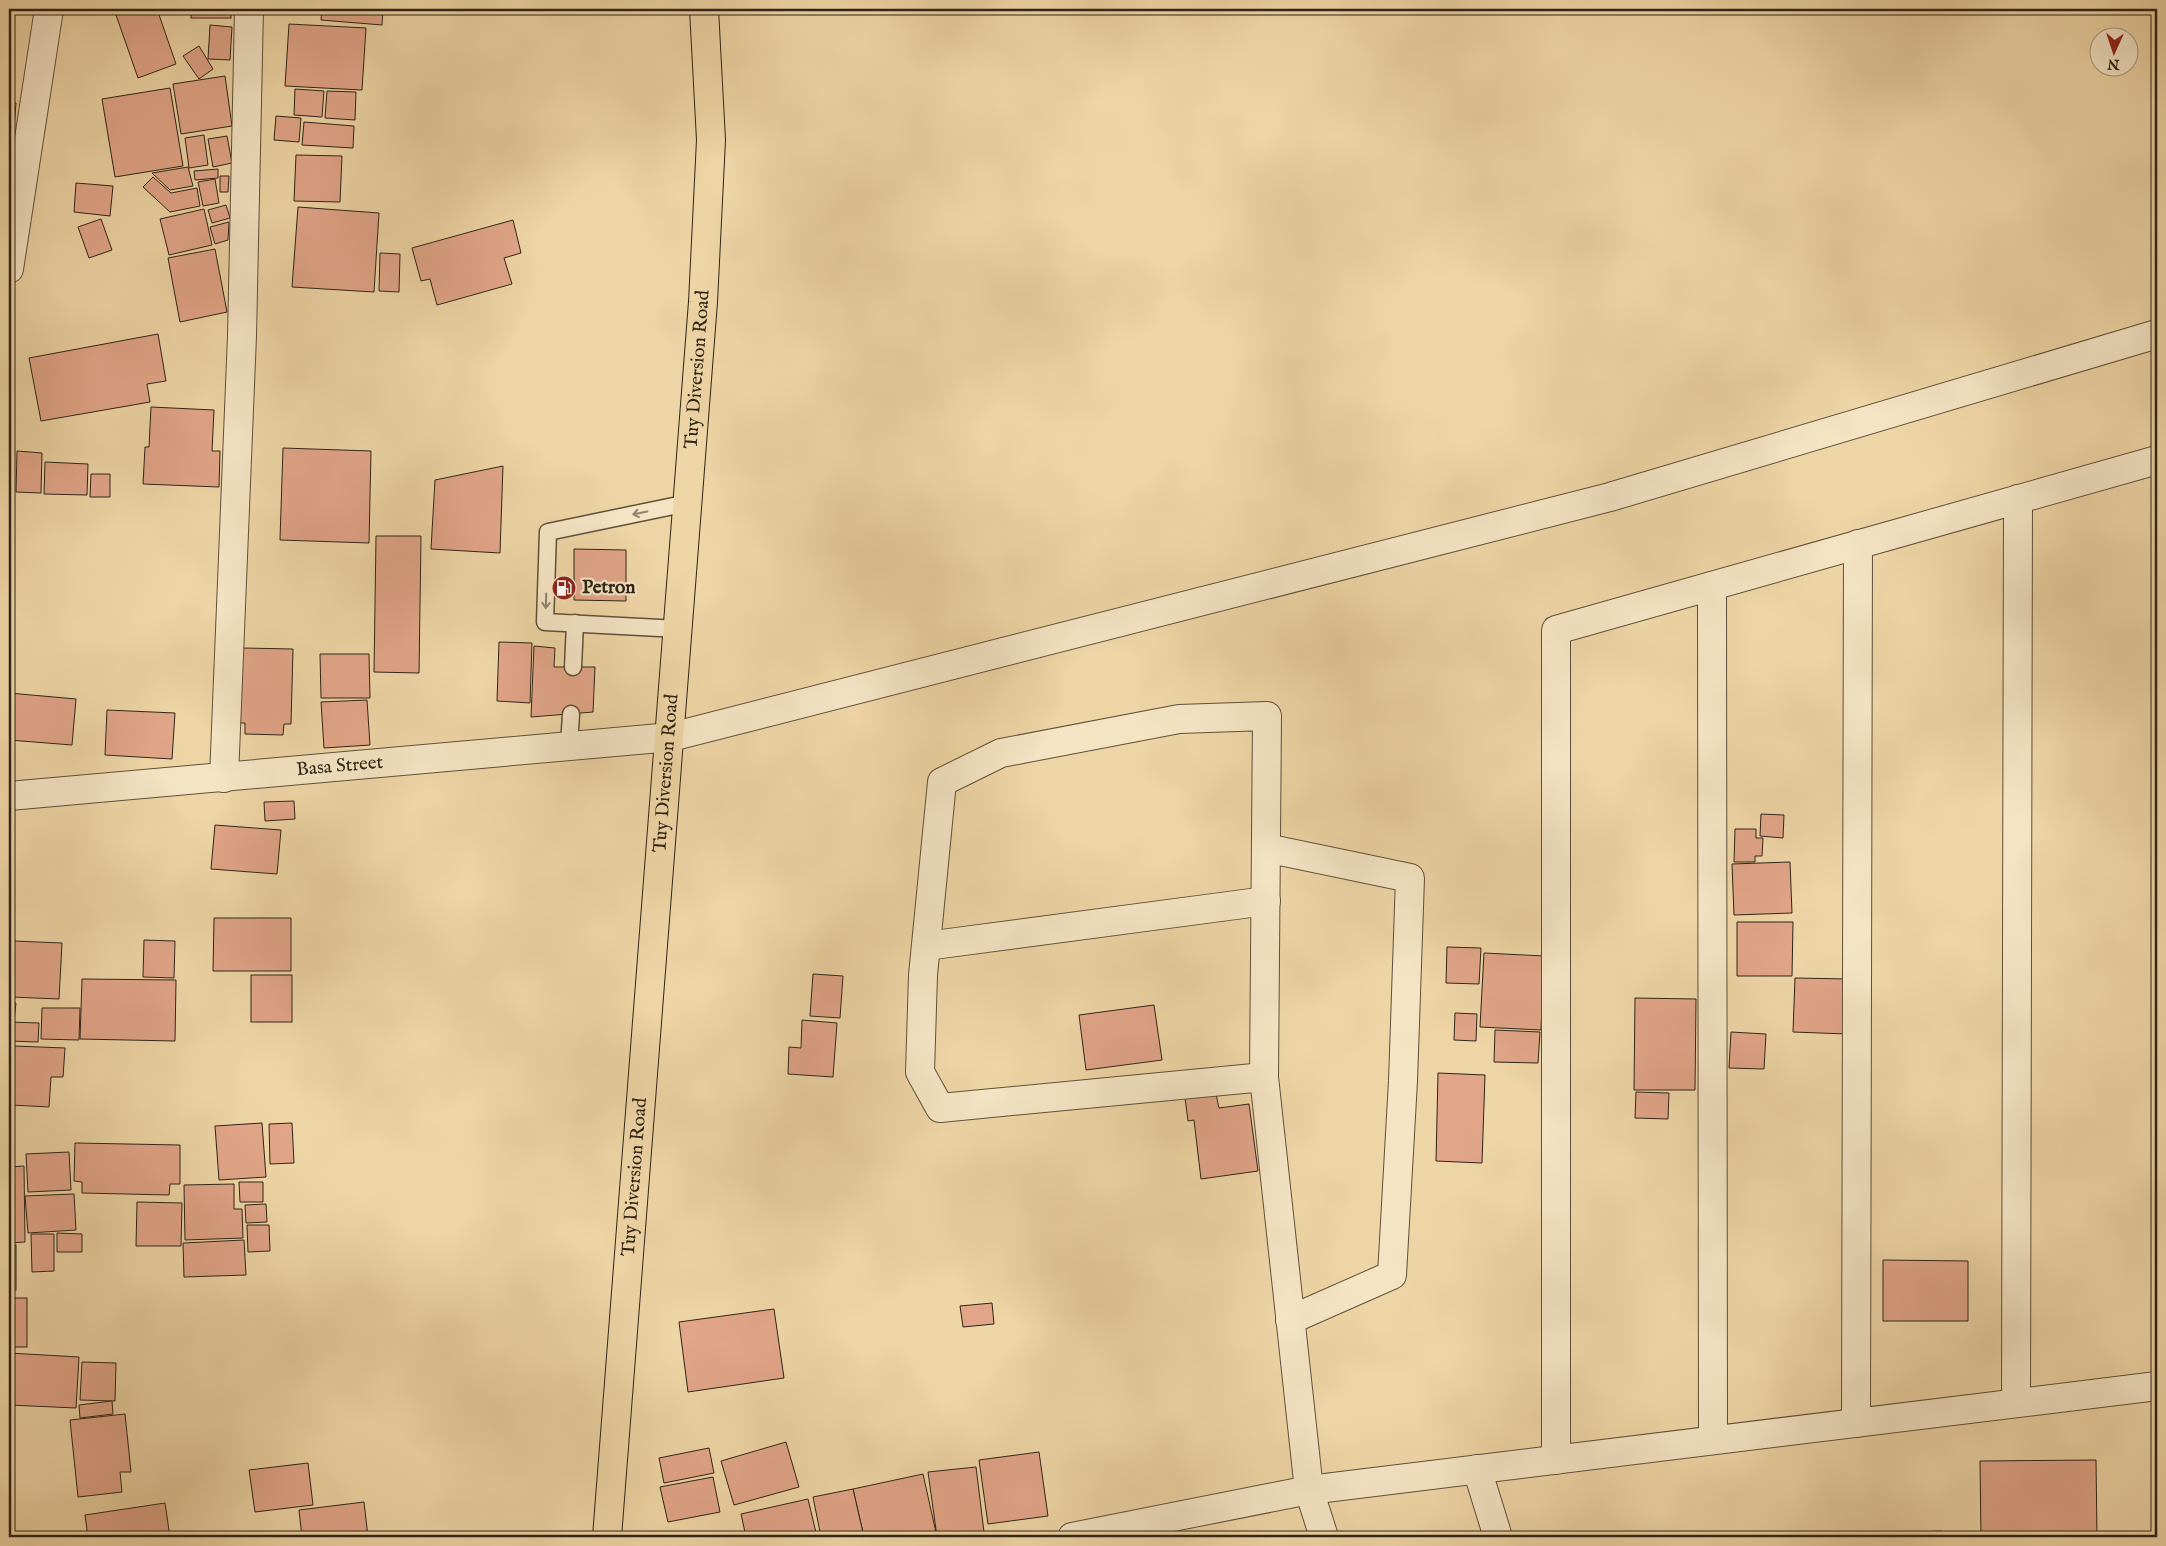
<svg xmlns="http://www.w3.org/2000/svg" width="2166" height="1546" font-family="'IM FELL English',serif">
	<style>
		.building { fill: #e1a588; stroke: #2f2417 }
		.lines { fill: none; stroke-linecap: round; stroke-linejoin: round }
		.service-casing { stroke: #5f503a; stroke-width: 19 }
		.minor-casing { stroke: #5f503a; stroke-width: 30 }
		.tertiary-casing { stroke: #5f503a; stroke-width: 30 }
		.primary-casing { stroke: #2f2417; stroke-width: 30 }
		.service { stroke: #f4e4c4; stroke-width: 16 }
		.minor { stroke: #f4e4c4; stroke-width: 28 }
		.tertiary { stroke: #f4e4c4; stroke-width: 28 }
		.primary { stroke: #eed5a5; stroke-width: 28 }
		.oneway { stroke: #92846e }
		.labels { text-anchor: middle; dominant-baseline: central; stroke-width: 4.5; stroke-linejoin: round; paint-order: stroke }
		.street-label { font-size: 19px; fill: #2f2417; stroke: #f4e4c4 }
		.poi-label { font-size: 19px; font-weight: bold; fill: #2f2417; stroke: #f4e4c4; text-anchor: start }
	</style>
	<rect width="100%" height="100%" fill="#eed5a5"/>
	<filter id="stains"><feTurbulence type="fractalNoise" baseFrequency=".004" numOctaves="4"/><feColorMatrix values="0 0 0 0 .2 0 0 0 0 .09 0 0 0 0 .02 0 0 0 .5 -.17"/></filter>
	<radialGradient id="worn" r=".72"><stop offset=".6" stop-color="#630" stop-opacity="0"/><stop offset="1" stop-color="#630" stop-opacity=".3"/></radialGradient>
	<g class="building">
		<polygon points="135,9 157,9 176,64 138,78 116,15"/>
		<rect x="191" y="9" width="40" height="9"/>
		<polygon points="322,9 383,9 382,25 321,20"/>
		<polygon points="289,24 366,28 362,90 285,86"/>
		<polygon points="210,25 232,27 230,60 208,59"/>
		<polygon points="199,46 213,69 199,79 183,56"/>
		<polygon points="225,76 232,126 181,134 173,84"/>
		<polygon points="170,88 183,166 115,177 102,99"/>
		<polygon points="295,89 324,91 322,117 294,115"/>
		<polygon points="327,91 356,92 355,120 325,118"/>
		<polygon points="9,103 16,103 14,127 9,127"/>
		<polygon points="276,116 301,118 299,142 274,140"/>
		<polygon points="304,122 354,126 353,148 302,145"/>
		<polygon points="204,135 208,165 189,168 185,138"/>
		<polygon points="227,136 232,163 213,167 208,139"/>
		<polygon points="296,155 342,156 340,202 294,201"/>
		<polygon points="188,167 193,186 170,190 152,173"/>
		<polygon points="218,169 218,178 195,180 194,171"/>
		<polygon points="220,176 229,176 228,192 220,192"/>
		<polygon points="153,177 171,193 197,188 200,206 170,212 143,187"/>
		<polygon points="215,179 219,203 203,206 198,182"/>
		<polygon points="76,183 113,186 110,216 74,212"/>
		<polygon points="226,205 230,218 212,223 208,210"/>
		<polygon points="298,207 379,213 374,292 292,287"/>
		<polygon points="204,209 212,245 169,255 160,219"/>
		<polygon points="101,219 112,250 89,258 78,227"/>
		<polygon points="513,220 521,253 504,258 512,284 437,305 430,279 421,281 412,248"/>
		<polygon points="229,222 228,240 215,244 210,227"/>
		<polygon points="215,249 227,312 180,322 168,258"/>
		<polygon points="380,253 400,254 399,292 379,291"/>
		<polygon points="158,334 166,381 147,384 150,402 41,421 29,358"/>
		<polygon points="151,407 214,410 212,451 220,451 219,487 143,484 145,447 149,447"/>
		<polygon points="283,448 371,451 369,543 280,540"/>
		<polygon points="17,451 42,453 41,493 16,492"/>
		<polygon points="45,462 88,464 87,495 44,494"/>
		<polygon points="503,466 500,553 431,549 435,480"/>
		<polygon points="91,474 110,474 110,497 90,497"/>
		<polygon points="376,536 421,536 419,673 374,672"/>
		<polygon points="574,549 626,550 626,601 574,600"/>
		<polygon points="499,642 532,643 530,703 497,701"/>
		<polygon points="534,646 555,648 554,667 595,667 593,712 531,717"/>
		<polygon points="242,648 293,649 291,724 284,724 283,735 245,734 245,723 240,723"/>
		<polygon points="320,654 369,654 370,698 321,698"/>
		<polygon points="9,693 76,699 72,745 9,740"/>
		<polygon points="367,700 370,745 324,748 321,702"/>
		<polygon points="107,710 175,713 172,759 105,755"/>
		<polygon points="294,801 295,819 265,821 264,802"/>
		<polygon points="1761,814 1784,815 1783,838 1760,836"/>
		<polygon points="215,825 281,830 277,874 211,869"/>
		<polygon points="1735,829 1756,829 1756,838 1763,838 1762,856 1755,856 1755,862 1734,862"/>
		<polygon points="1790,862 1792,913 1734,915 1732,864"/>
		<polygon points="214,918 291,918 291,971 213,971"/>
		<polygon points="1737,922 1793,922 1792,976 1737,976"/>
		<polygon points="144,940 175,941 174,978 143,977"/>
		<polygon points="14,941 62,943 59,999 11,997"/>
		<polygon points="1447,947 1481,948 1479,984 1446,983"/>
		<polygon points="1484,953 1544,956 1541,1030 1480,1027"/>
		<polygon points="813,974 843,976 840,1018 810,1016"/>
		<rect x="251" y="975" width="41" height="47"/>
		<polygon points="1795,978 1849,979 1847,1034 1793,1032"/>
		<polygon points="82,979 176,980 175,1041 80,1039"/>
		<polygon points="1635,998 1696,999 1695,1090 1634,1090"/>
		<polygon points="9,1003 16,1003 14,1021 9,1021"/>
		<polygon points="1154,1005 1162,1060 1086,1070 1079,1015"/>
		<polygon points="42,1008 80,1008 79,1040 41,1039"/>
		<polygon points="1455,1013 1477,1014 1476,1041 1454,1040"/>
		<polygon points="802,1020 837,1023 833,1077 788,1074 789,1047 801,1048"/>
		<polygon points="9,1022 39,1023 38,1042 9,1041"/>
		<polygon points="1495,1030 1540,1032 1538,1063 1494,1062"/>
		<polygon points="1731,1032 1766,1034 1764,1069 1729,1068"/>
		<polygon points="14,1046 65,1048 63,1077 51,1077 49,1107 11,1105"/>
		<polygon points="1438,1073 1485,1075 1482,1163 1436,1161"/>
		<polygon points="1636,1092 1669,1093 1668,1119 1635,1118"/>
		<polygon points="1216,1094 1219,1108 1249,1104 1258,1171 1201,1179 1194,1120 1188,1121 1185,1098"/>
		<polygon points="262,1123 266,1177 219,1180 215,1126"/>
		<polygon points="292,1123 294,1163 270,1164 269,1124"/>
		<polygon points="75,1143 180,1145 180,1184 170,1184 169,1195 82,1193 82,1182 74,1181"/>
		<polygon points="69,1152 71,1190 28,1192 26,1154"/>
		<polygon points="24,1166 25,1242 9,1243 9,1167"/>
		<polygon points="239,1182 263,1182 263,1202 240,1202"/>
		<polygon points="234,1184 234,1209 242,1209 243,1238 185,1240 184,1185"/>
		<polygon points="74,1194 76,1230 28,1233 25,1196"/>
		<polygon points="137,1202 182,1203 181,1246 136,1246"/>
		<polygon points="266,1204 267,1222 246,1223 245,1205"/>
		<polygon points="247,1225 269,1225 270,1251 248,1252"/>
		<polygon points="57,1233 82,1234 82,1252 57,1252"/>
		<polygon points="31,1234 54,1234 54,1271 32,1272"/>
		<polygon points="244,1240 246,1275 184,1277 183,1243"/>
		<rect x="9" y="1245" width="7" height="45"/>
		<polygon points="1883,1260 1968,1261 1968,1321 1883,1321"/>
		<rect x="9" y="1298" width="18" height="49"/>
		<polygon points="992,1303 994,1324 963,1327 960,1306"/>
		<polygon points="774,1309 784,1378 688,1392 679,1322"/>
		<polygon points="9,1353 79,1357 76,1408 9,1405"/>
		<polygon points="82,1362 116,1363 115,1401 80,1400"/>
		<polygon points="112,1401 113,1414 80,1418 79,1405"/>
		<polygon points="125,1414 131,1472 120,1472 122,1492 78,1497 70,1420"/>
		<polygon points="786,1442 799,1487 734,1505 721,1461"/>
		<polygon points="709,1448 714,1473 664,1483 659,1458"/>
		<polygon points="1039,1452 1048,1516 988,1524 979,1460"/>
		<polygon points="2096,1460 2097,1537 1981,1537 1980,1461"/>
		<polygon points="308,1463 313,1505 255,1512 249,1470"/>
		<polygon points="976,1467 984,1532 937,1537 928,1472"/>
		<polygon points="923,1474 937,1537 864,1537 853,1489"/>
		<polygon points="713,1477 720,1512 668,1522 660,1487"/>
		<polygon points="853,1489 864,1537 821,1537 813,1497"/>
		<polygon points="808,1499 817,1537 746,1537 741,1514"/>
		<polygon points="364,1502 368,1537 302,1537 299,1510"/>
		<polygon points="165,1503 170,1537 88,1537 85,1515"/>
		<polygon points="1942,1531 1943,1537 1850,1537 1850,1535"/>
	</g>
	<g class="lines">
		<defs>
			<g id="service">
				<polyline points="679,629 545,622 548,532 688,503"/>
				<polyline points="573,667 575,623"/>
				<polyline points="569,746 571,714"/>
			</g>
			<g id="minor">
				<polyline points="9,269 49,9"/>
				<polyline points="1712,586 1713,1440"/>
				<polyline points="671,737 1610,497 2157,334"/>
				<polyline points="224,778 242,336 249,9"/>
				<polyline points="1266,848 1410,878 1403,1081 1392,1275 1290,1320"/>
				<polyline points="926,946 1266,901"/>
				<polyline points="1264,1077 940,1108 920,1072 923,975 942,782 1001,753 1179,719 1267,716 1264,1077 1309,1490 1324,1537"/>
				<polyline points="2016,1403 2018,499"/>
				<polyline points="1856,1423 1858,544"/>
				<polyline points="1556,1460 1556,630 2157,460"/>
				<polyline points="1477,1469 1498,1537"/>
				<polyline points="1072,1537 1309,1490 2157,1386"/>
			</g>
			<g id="tertiary">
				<path id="s1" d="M9,796L671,737"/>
			</g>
			<g id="primary">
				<path id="s2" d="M607,1537L703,302L711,140L704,9"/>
			</g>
		</defs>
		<use href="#service" class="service-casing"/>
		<use href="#minor" class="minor-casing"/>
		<use href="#tertiary" class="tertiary-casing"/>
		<use href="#primary" class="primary-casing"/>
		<use href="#service" class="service"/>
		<use href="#minor" class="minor"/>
		<use href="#tertiary" class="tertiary"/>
		<use href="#primary" class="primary"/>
	</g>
	<defs><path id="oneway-shaft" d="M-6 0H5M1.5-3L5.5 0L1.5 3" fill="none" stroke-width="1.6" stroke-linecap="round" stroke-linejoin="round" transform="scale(1.25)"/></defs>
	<g class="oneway">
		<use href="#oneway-shaft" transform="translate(640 513) rotate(168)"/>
		<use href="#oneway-shaft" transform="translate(546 601) rotate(92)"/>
	</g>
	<defs>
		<symbol id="fuel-disc" viewBox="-11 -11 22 22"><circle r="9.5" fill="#8f2418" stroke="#f4e4c4"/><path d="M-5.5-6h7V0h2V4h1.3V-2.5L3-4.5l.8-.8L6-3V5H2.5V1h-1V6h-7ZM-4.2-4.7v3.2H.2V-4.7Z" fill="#fff"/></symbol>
	</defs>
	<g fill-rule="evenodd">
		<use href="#fuel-disc" x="550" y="574" width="28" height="28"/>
	</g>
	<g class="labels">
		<g class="street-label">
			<text stroke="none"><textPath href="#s2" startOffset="1171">Tuy Diversion Road</textPath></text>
			<text stroke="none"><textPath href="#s1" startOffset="332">Basa Street</textPath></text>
			<text stroke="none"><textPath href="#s2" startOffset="766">Tuy Diversion Road</textPath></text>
			<text stroke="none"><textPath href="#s2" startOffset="361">Tuy Diversion Road</textPath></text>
		</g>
		<g class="poi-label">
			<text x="582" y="588">Petron</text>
		</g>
	</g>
	<rect width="2166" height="1546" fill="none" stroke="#eed5a5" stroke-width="30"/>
	<rect x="10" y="10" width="2146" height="1526" fill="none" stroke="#2f2417" stroke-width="2.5"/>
	<rect x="15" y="15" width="2136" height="1516" fill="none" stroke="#2f2417"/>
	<g transform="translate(2114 52) rotate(183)"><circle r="24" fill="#f4e4c4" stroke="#a5977f"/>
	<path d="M0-4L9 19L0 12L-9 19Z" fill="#8f2418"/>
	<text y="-8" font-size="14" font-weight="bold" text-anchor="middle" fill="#2f2417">N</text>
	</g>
	<rect width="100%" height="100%" filter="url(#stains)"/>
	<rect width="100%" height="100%" fill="url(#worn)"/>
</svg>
